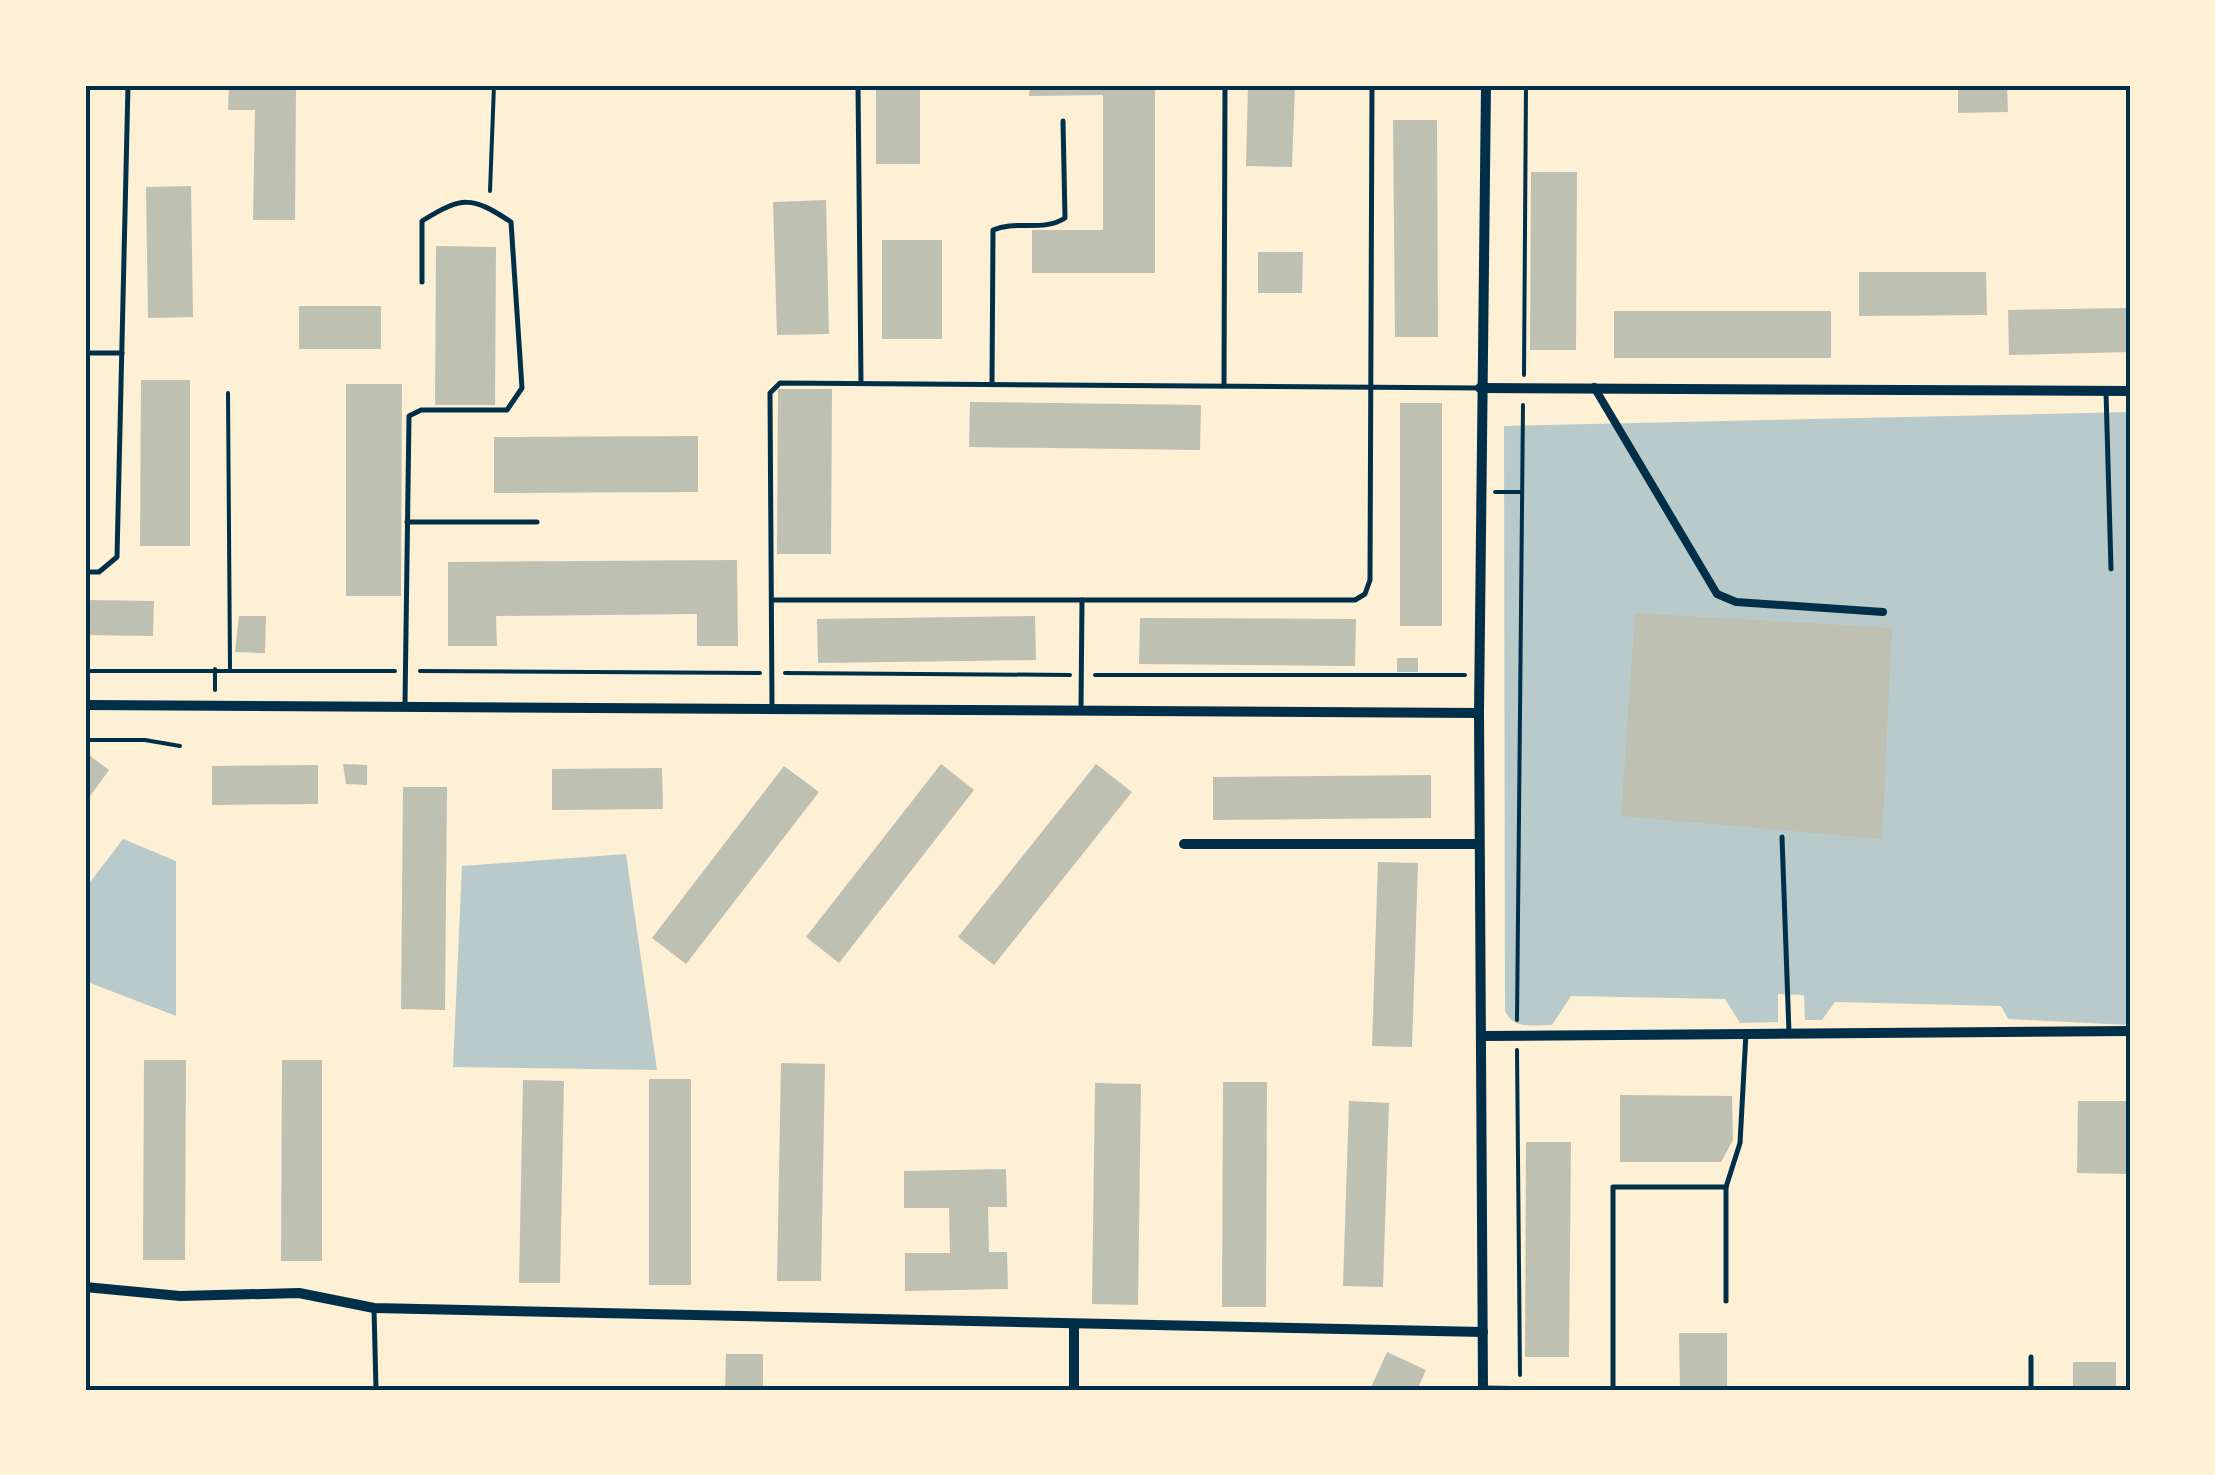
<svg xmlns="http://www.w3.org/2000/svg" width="2215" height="1475" font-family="Overpass,sans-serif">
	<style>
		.green { fill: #b9caca }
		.building { fill: #bec0b2 }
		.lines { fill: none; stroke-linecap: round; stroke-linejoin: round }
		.path { stroke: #003049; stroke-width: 4 }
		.service { stroke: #003049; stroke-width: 5 }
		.pedestrian { stroke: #003049; stroke-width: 8 }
		.minor { stroke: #003049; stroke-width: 10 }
		.neatline { fill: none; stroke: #003049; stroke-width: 4 }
	</style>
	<rect width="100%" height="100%" fill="#fdf0d5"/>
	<g class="green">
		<path d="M2130,412V1025L2008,1019L2001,1006L1835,1002L1822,1020H1805L1804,995L1778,994V1022L1740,1023L1725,999L1571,996L1552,1025C1533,1025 1514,1030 1505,1011L1504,426Z"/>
		<polygon points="123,839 176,861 176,1016 85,981 85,889"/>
		<polygon points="626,854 657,1070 453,1067 462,866"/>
	</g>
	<g class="building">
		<polygon points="229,85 296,85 295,220 253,220 255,110 228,110"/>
		<rect x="876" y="85" width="44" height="79"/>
		<polygon points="1030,85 1155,85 1155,273 1032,273 1032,230 1103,230 1103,95 1029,96"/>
		<polygon points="1248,85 1295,85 1292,167 1246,166"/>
		<polygon points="1958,85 2007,85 2008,112 1958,113"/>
		<polygon points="1393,120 1437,120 1438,337 1395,337"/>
		<polygon points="1531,172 1577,172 1576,350 1530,350"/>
		<polygon points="191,186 193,317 148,318 146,187"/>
		<polygon points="826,200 829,334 777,335 773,202"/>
		<rect x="882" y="240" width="60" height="99"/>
		<polygon points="436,246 496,247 495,405 435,405"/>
		<polygon points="1258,252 1303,252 1302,293 1258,293"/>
		<polygon points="1859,272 1986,272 1987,315 1859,316"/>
		<rect x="299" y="306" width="82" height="43"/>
		<polygon points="2130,308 2130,352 2009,355 2008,310"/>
		<rect x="1614" y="311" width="217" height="47"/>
		<polygon points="141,380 190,380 190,546 140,546"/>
		<polygon points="346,384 402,384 401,596 346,596"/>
		<polygon points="778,389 832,389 831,554 777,554"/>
		<polygon points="970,402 1201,405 1200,450 969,447"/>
		<rect x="1400" y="403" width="42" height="223"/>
		<polygon points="698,436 698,492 494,493 494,437"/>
		<polygon points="737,560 738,646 697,646 697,614 496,616 497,646 448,646 448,562"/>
		<polygon points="85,600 154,601 153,636 85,635"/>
		<polygon points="1635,613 1892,628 1882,839 1621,816"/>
		<polygon points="239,616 266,616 265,653 235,652"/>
		<polygon points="1035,616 1036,660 818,663 817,619"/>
		<polygon points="1140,618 1356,619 1355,666 1139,664"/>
		<rect x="1397" y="658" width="21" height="14"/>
		<polygon points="85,752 109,770 85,803"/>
		<polygon points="343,764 367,765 367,785 346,784"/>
		<polygon points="941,764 974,790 839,963 806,937"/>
		<polygon points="1096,764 1132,792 994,965 958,937"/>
		<polygon points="318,765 318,804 212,805 212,766"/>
		<polygon points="784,766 819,792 686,964 652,938"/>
		<polygon points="662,768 663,809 552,810 552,769"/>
		<polygon points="1431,775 1431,818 1213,820 1213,777"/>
		<polygon points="403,787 447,787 445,1010 401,1009"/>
		<polygon points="1378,862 1418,863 1412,1047 1372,1046"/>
		<polygon points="144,1060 186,1060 185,1260 143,1260"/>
		<polygon points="282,1060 322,1060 322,1261 281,1261"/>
		<polygon points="781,1063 825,1064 821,1281 777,1281"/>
		<rect x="649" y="1079" width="42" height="206"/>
		<polygon points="523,1080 564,1081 560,1283 519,1283"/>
		<polygon points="1223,1082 1267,1082 1266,1307 1222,1307"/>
		<polygon points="1095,1083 1141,1084 1138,1305 1092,1304"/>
		<polygon points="1620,1095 1732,1096 1733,1140 1721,1162 1620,1162"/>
		<polygon points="1349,1101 1389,1103 1383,1287 1343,1286"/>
		<polygon points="2078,1101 2130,1101 2130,1174 2077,1173"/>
		<polygon points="1526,1142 1571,1142 1569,1357 1525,1357"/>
		<polygon points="1006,1169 1007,1207 988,1207 989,1252 1007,1252 1008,1289 905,1291 905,1253 950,1253 949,1208 904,1208 904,1171"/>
		<polygon points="1679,1333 1727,1333 1727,1390 1680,1390"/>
		<polygon points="1387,1352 1426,1370 1417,1390 1370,1390"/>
		<polygon points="726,1354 763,1354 763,1390 725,1390"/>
		<rect x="2073" y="1362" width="43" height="28"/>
	</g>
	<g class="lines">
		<g class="path">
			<polyline points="490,191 494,85"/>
			<polyline points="1524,375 1526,85"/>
			<polyline points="228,393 230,668"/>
			<polyline points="1495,492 1520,492"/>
			<polyline points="85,671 395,671"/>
			<polyline points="420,671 760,673"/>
			<polyline points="785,673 1070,675"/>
			<polyline points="1095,675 1465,675"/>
			<polyline points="215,690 215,669"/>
			<polyline points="85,740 145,740 180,746"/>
			<polyline points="1517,1020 1523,405"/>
			<polyline points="1517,1050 1520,1375"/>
		</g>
		<g class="service">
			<polyline points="858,85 861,383"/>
			<polyline points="85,353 122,353"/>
			<path d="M992,384L993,230C1016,220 1044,232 1065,218L1063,121"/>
			<polyline points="1224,386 1225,85"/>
			<polyline points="2106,392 2111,569"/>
			<polyline points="407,522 537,522"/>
			<polyline points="85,572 99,572 117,557 128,85"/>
			<polyline points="772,600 1355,600 1365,594 1370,580 1372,85"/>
			<path d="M405,704L409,416L421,410H507L522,388L511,222C472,196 462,196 422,221V282"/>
			<polyline points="772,706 770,393 780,383 1480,388"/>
			<polyline points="1081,708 1082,600"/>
			<polyline points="1782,837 1789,1033"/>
			<polyline points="1726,1187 1726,1301"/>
			<polyline points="374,1308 376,1390"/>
			<polyline points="2031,1357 2031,1390"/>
			<polyline points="1483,1388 1613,1390"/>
			<polyline points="1613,1390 1613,1187 1726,1187 1740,1143 1746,1033"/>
		</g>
		<polyline class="pedestrian" points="1594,387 1717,594 1736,602 1883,612"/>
		<g class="minor">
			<polyline points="1480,388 2130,391"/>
			<polyline points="85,705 1479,713"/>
			<polyline points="1184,844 1479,844"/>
			<polyline points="1482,1036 2130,1031"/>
			<polyline points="85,1287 180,1296 299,1293 374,1308 1483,1332"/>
			<polyline points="1074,1390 1074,1324"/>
			<polyline points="1483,1390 1479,713 1486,85"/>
		</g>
	</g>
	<rect width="2215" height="1475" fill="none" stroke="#fdf0d5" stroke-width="175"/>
	<rect x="88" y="88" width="2040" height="1300" class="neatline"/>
</svg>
